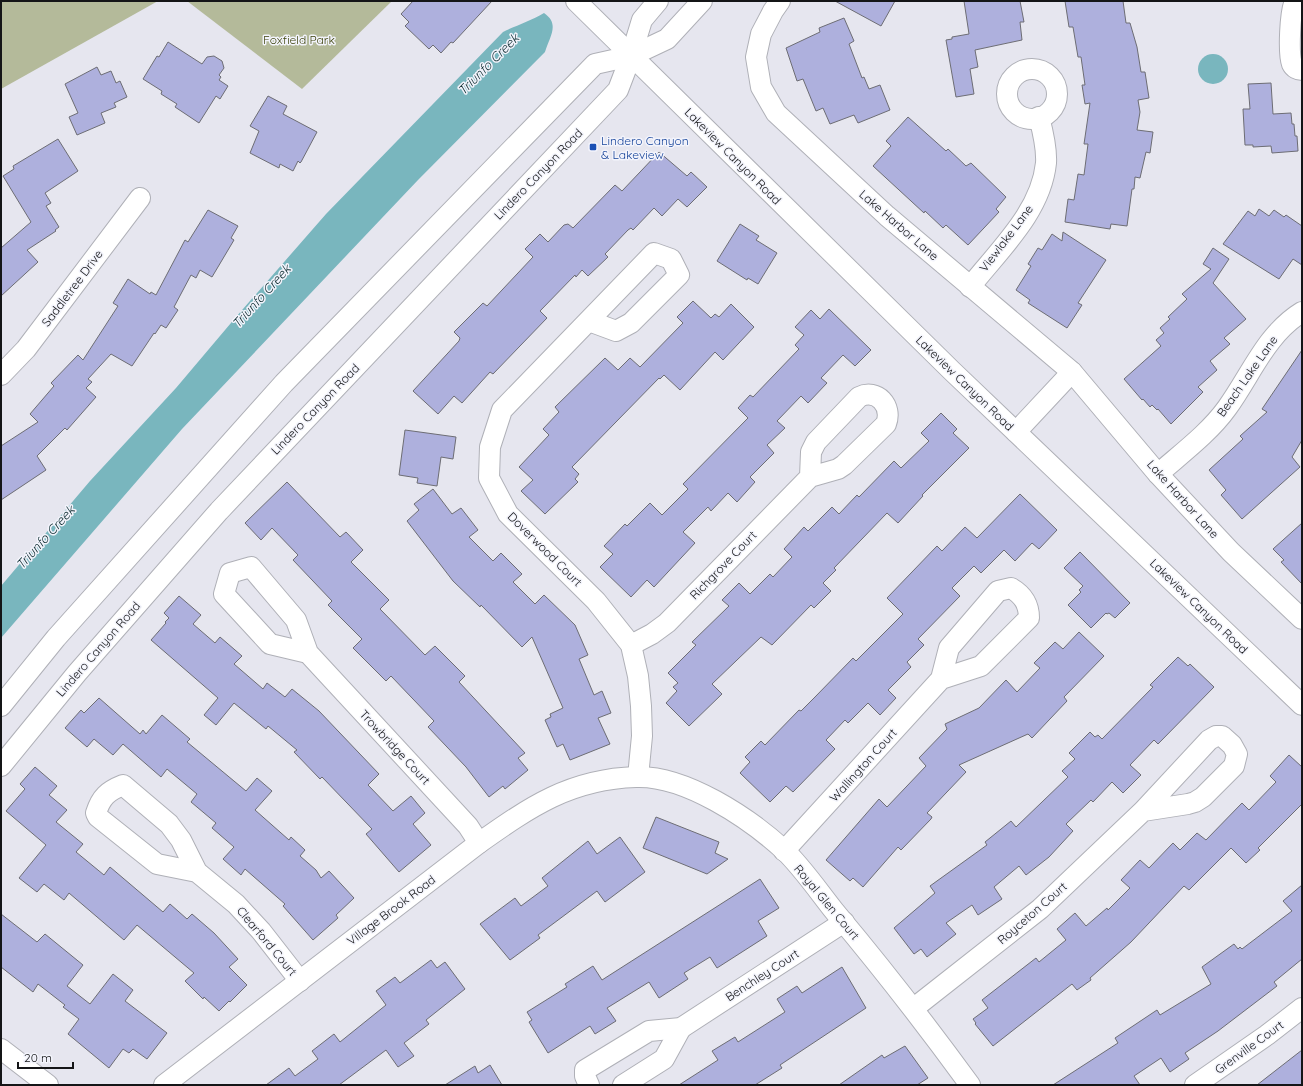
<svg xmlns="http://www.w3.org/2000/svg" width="1303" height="1086" font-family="Quicksand,sans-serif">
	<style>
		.green { fill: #b4ba9a }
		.water { fill: #79b6be }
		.building { fill: #aeb0dd; stroke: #6d6d74 }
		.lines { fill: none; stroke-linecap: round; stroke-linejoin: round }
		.minor-casing { stroke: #afb0b7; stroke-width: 22 }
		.minor { stroke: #fff; stroke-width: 20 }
		.transit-dot { fill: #1a4fb4; stroke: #f3f4fc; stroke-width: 1.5 }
		.labels { text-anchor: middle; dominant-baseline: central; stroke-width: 3; stroke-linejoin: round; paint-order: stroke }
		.park-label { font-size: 12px; fill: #3a4008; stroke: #f3f4fc }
		.transit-label { font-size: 12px; fill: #164399; stroke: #f3f4fc; text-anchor: start }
		.street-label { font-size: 12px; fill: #141517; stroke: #f3f4fc }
		.water-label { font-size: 13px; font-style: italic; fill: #102f33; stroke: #f3f4fc }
	</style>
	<rect width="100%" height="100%" fill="#e6e6ef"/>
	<g class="green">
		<polygon points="1,1 158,1 1,89"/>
		<polygon points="187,1 392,1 302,89"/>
	</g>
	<g class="water">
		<path d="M544,13C560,24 550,36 545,52L418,180L182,429L1,638V586L90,481L176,388L236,317L326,214L503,32C517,25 531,21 544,13Z"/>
		<circle cx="1213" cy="69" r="15"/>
	</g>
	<g class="building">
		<polygon points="413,1 492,1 453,43 451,42 441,53 433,45 429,49 405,26 409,22 401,14"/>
		<polygon points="835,1 895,1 881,26"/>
		<polygon points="964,1 1020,1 1024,22 1020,22 1022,40 975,50 978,67 970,69 974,94 956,97 946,40 952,39 952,37 969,34"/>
		<polygon points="1065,1 1123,1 1126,23 1130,23 1137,47 1141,72 1145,72 1149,98 1138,100 1140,112 1137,130 1153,132 1150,153 1146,152 1140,178 1135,177 1134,189 1132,189 1127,226 1111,224 1110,229 1065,222 1068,199 1074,200 1078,174 1084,175 1088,144 1084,144 1090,103 1085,104 1082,85 1085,85 1081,57 1078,57 1073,27 1069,27"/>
		<polygon points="844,18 854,41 849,44 862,78 864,77 869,89 880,85 890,110 858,123 854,115 830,124 823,108 816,111 803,79 797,81 786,48 820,32 819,28"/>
		<polygon points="168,42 202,64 207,57 214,56 222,61 224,68 219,75 221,77 219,80 228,86 220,99 216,96 199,123 175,107 177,104 161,94 162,91 143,79 157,56 159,57"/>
		<polygon points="97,67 101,75 111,71 116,83 120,81 127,97 114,103 116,107 101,113 105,123 77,135 69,117 78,113 65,84"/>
		<polygon points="1271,83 1273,114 1291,113 1292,124 1294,124 1295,136 1297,136 1298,151 1272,153 1271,146 1253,147 1253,145 1245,145 1243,109 1250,109 1248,84"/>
		<polygon points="268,96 287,106 283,114 317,132 301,162 300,163 298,161 293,171 280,164 279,168 250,153 259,131 250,126"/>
		<polygon points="908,117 946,151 948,149 966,166 971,163 1006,197 996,209 999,212 968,245 946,225 943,228 925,211 924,213 873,166 891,146 886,141"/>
		<polygon points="58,139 78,171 45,193 51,203 46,206 59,227 55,230 56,231 27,250 38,262 1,296 1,248 31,222 3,176 14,169 13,166"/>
		<polygon points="659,152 687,176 691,172 707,187 687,207 678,199 662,216 654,208 633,230 631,228 628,230 605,254 608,257 588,276 582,270 576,277 575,275 540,311 547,318 493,374 490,372 462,403 454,396 438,414 413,391 459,341 460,338 454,332 483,303 487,306 533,257 525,249 540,234 548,242 564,225 568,224 573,228 615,185 622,191"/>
		<polygon points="1259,209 1269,216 1274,210 1284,217 1286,215 1302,226 1302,265 1293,259 1279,279 1223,244 1248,211 1255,216"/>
		<polygon points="208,210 238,226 231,238 234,240 212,277 200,270 196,278 191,275 174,307 178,310 166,328 161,325 155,334 154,333 132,366 111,354 88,379 92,382 86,388 96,397 67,430 65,428 37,456 46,470 1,500 1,446 38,422 30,414 54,386 51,383 78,355 83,360 118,306 113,303 128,279 150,294 151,292 156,295 185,240 188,242"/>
		<polygon points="740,224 759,236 756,240 777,253 758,284 748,278 747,280 717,261"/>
		<polygon points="1063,232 1106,260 1078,303 1082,305 1067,328 1028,303 1030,300 1016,290 1031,266 1028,264 1038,248 1042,250 1052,234 1062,241"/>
		<polygon points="1213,248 1229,259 1213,283 1246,319 1224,338 1230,344 1210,361 1217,370 1198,387 1203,392 1171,424 1158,409 1157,410 1152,405 1150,407 1143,399 1142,400 1124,379 1161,346 1156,340 1164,333 1160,328 1170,319 1168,317 1187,299 1182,294 1211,269 1203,264"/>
		<polygon points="693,301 711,318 715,314 719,317 731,304 754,327 723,360 715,352 680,390 664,375 660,379 659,378 572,467 579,474 575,479 578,482 545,514 521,491 533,480 519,467 549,435 543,429 559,412 555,407 605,358 618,370 630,358 640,367 683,323 677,317"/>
		<polygon points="829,309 871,350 855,366 843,355 821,378 827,383 808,403 801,396 777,421 785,428 767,445 774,453 750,477 755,482 737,502 728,493 711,511 708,507 683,532 695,543 654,587 647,580 631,597 600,567 613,554 604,546 625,524 627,526 650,503 662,515 688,489 683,484 748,418 738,408 750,395 753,397 799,349 795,345 804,335 795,327 811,310 820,319"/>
		<polygon points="1302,350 1302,440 1292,457 1300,467 1242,519 1221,495 1226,490 1209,470 1243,439 1240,436 1267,412 1262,409"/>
		<polygon points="941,413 957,429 953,433 969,448 922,495 923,496 898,523 887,513 834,568 836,570 823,583 831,591 814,608 811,605 772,645 761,637 712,684 722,694 689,726 666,703 677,691 673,687 678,683 668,673 696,645 692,642 729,606 722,600 739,583 750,594 770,574 773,577 792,557 784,549 804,527 808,531 832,507 839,514 857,495 859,497 894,461 901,468 929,441 921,433"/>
		<polygon points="405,430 456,437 453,459 441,457 437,486 417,483 418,478 399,475"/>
		<polygon points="287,482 340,537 346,532 363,550 351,562 389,600 380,609 425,655 435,646 465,676 459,682 525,753 518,758 528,770 505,789 503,786 489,797 466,767 428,727 434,721 391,676 386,681 353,648 362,639 328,605 332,601 293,560 298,555 272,528 261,540 245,523"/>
		<polygon points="433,489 452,514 461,508 478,530 469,537 493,561 501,553 522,574 513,582 535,604 544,595 575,625 588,655 579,659 594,695 602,691 611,713 598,718 610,744 570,760 563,744 557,747 545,720 551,717 550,714 563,708 532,637 522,647 481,605 480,607 453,581 407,521 419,510 414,504"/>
		<polygon points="1020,494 1057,530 1039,549 1032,543 1015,561 1004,550 981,573 974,566 952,588 960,596 918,639 924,645 907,662 911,667 888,690 896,698 880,715 868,703 848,723 845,720 826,740 835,749 793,792 786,786 770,802 740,773 750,762 745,757 761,741 765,745 799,710 801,711 815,697 853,658 856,661 903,614 887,598 937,546 942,551 965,527 977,538"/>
		<polygon points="1302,523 1302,584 1281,562 1284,560 1273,549"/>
		<polygon points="1080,552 1130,603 1115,618 1109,613 1107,614 1106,613 1091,628 1068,605 1081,592 1079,590 1083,586 1064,568"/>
		<polygon points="179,596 201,615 193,624 215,643 220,637 242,656 234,664 263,689 267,683 285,697 292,689 319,711 379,774 368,785 393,811 411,796 425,813 413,824 431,845 399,872 366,834 372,829 322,777 320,779 294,752 297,750 268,726 266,729 234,703 216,725 204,715 218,698 151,640 166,623 165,622 169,618 164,613"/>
		<polygon points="1079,632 1104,656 1064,697 1067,701 1032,738 1028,734 959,765 966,772 927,813 932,817 931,819 901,850 898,847 863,887 853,878 850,881 826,860 879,799 887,807 926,766 919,758 947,729 945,724 979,708 1006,680 1017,692 1040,668 1034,663 1055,642 1063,649"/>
		<polygon points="1178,657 1188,666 1190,664 1214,687 1158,744 1154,740 1130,765 1141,775 1123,793 1112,782 1093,802 1091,800 1066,824 1073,831 1049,857 1026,875 1019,866 994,887 1002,899 978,915 972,905 946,923 956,934 927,957 921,949 914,954 894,928 935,893 930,886 987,845 985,842 1011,821 1016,827 1068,777 1062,771 1075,759 1069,753 1090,732 1095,737 1098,735 1102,739 1153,687 1150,685"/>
		<polygon points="99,698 140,734 143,730 146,734 162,715 190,739 187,742 246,791 257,778 272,791 255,810 289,840 291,837 305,850 300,856 316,870 321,878 329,871 354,898 336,915 338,918 313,940 283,906 285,904 245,869 241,875 223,859 234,847 212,828 216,823 191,802 197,794 167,769 161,777 123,744 113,755 94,739 87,747 65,728 81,710 84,713"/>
		<polygon points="1289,755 1302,767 1302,804 1258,848 1260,850 1246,863 1231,848 1189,890 1184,886 1131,942 1090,978 1091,980 1077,990 1072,984 993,1046 975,1024 976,1023 973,1019 988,1008 982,1000 1036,958 1039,962 1066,940 1057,929 1075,913 1086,926 1107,908 1108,910 1130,888 1121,880 1140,860 1149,868 1173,843 1180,850 1197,833 1206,840 1242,803 1249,810 1276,782 1270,776"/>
		<polygon points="35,767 57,786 49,795 67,810 56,822 83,844 76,852 104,875 110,867 163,912 170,904 187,919 192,914 214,933 238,959 229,967 247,985 230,1002 229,1001 219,1011 204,997 203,999 185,981 194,973 137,925 124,940 69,893 64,900 44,884 37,892 19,878 46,845 6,811 25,789 20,784"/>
		<polygon points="656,817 719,842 715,853 728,859 707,874 643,848"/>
		<polygon points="620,837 645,872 605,902 597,891 538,935 540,938 510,960 480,924 515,898 521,906 548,886 542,878 588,841 597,854"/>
		<polygon points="760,879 779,908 758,921 767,936 717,968 710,957 684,973 688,979 659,998 649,982 607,1008 616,1021 595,1034 590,1026 548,1053 529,1022 532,1020 527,1012 567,987 565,984 593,966 602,980"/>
		<polygon points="1302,885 1302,959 1274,982 1277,986 1218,1031 1185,1053 1189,1059 1170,1072 1161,1058 1134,1076 1140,1085 1053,1085 1118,1043 1115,1038 1157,1010 1160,1015 1211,984 1202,967 1234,944 1238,949 1240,947 1242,949 1292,911 1283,901"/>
		<polygon points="1,914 37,942 45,934 83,965 67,986 90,1004 113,974 133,990 125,1001 167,1033 147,1059 133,1049 129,1053 123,1049 109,1068 68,1034 79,1019 63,1007 65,1005 38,984 33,992 1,967"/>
		<polygon points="431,960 437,968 445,962 465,989 426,1020 429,1024 404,1043 414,1056 398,1067 386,1050 339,1085 266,1085 289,1068 295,1076 318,1059 312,1051 334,1034 340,1042 386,1005 376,991 395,977 400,983"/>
		<polygon points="842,967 866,1008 780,1065 782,1068 755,1085 679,1085 718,1060 712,1051 735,1037 738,1042 785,1012 777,999 797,986 802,993"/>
		<polygon points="905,1046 928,1078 917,1085 839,1085 882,1055 884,1058"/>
		<polygon points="1302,1050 1302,1085 1257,1085"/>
		<polygon points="490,1065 502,1085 445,1085 475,1066 478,1073"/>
	</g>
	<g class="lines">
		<defs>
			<g id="minor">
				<polyline points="576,1 952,371 1302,705"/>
				<polyline points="780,1 773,11 761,34 756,57 761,87 776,113 887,216 1072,372 1158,474 1231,552 1302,619"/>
				<path d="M1295,1C1290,11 1288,53 1292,64C1294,68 1298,70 1302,70"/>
				<circle cx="1032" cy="94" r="25"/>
				<path d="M970,287C999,250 1041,212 1046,163C1047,148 1043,132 1039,117"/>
				<polyline points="589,321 616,331 631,323 679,275 671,259 654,253 502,410 490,447 489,478 508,514 596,601 631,645 638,676 641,706 642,736 638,777"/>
				<polyline points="1,375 26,349 140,198"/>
				<polyline points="1016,432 1072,372"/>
				<path d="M1158,474C1182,453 1209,433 1227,408C1251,375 1266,334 1302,312"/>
				<path d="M631,645L652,634L667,623L810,477L838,469L844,465L886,424C893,406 877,388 859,397L816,442L811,452L810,477"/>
				<polyline points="308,653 270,644 224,594 230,573 251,567 296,620 308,653 468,826 479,843"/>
				<polyline points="1,706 56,638 284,383 595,64 631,56 667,39 702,1"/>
				<polyline points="1,766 77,673 219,511 618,90 631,56 642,20 658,1"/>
				<path d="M784,851L941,679L949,648L998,591L1011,588C1023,595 1029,604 1029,618L981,666L941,679"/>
				<path d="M197,872L157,864L98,817L96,813C101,797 108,791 123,785L169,824L181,840L197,872L236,904L261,931L300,981"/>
				<polyline points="914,1008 1040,909 1143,811 1209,740 1216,736 1222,736 1232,745 1237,754 1234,766 1203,797 1195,802 1188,804 1143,811"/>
				<polyline points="1,1049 48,1085"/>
				<path d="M164,1085L479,843C530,807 570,779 636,777C685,775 749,818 784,850C802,867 819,892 835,912C882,968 927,1026 970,1085"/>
				<polyline points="589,1085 585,1076 585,1070 649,1031 681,1028 844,922"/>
				<polyline points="623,1085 664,1059 681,1028"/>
				<polyline points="1195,1085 1267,1035 1302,1008"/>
			</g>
		</defs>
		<use href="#minor" class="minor-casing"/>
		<use href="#minor" class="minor"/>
	</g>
	<rect class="transit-dot" x="589" y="143" width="8" height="8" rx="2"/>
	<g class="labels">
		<g class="park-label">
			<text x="299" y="39">Foxfield Park</text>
		</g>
		<g class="transit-label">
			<text x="601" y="140">Lindero Canyon<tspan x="601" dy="14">&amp; Lakeview</tspan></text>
		</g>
		<g class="street-label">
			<text transform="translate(733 156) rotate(45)">Lakeview Canyon Road</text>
			<text transform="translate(538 174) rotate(-46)">Lindero Canyon Road</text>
			<text transform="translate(899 225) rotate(41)">Lake Harbor Lane</text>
			<text transform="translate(1006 238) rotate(-53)">Viewlake Lane</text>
			<text transform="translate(72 288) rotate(-53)">Saddletree Drive</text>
			<text transform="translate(1247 376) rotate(-55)">Beach Lake Lane</text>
			<text transform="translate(965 383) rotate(44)">Lakeview Canyon Road</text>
			<text transform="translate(315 409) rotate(-46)">Lindero Canyon Road</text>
			<text transform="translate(1183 499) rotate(48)">Lake Harbor Lane</text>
			<text transform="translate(545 549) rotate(45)">Doverwood Court</text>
			<text transform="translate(723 565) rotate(-46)">Richgrove Court</text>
			<text transform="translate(1199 606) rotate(44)">Lakeview Canyon Road</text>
			<text transform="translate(98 649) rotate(-49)">Lindero Canyon Road</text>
			<text transform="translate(395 747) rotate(47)">Trowbridge Court</text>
			<text transform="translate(863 765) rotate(-48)">Wallington Court</text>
			<text transform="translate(827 902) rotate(50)">Royal Glen Court</text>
			<text transform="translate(391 910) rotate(-37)">Village Brook Road</text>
			<text transform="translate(1032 913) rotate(-41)">Royceton Court</text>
			<text transform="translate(267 941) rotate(50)">Clearford Court</text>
			<text transform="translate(762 975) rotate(-33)">Benchley Court</text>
			<text transform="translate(1249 1047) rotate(-36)">Grenville Court</text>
		</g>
		<g class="water-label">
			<text transform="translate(488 64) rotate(-45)">Triunfo Creek</text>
			<text transform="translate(261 296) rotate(-48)">Triunfo Creek</text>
			<text transform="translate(45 537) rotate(-48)">Triunfo Creek</text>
		</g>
	</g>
	<rect width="1303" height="1086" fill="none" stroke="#141517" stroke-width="4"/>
	<path d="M18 1062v6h55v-6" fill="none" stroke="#141517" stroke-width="2"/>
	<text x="24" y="1062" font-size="12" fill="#141517" stroke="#f3f4fc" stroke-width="3" paint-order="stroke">20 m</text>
</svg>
